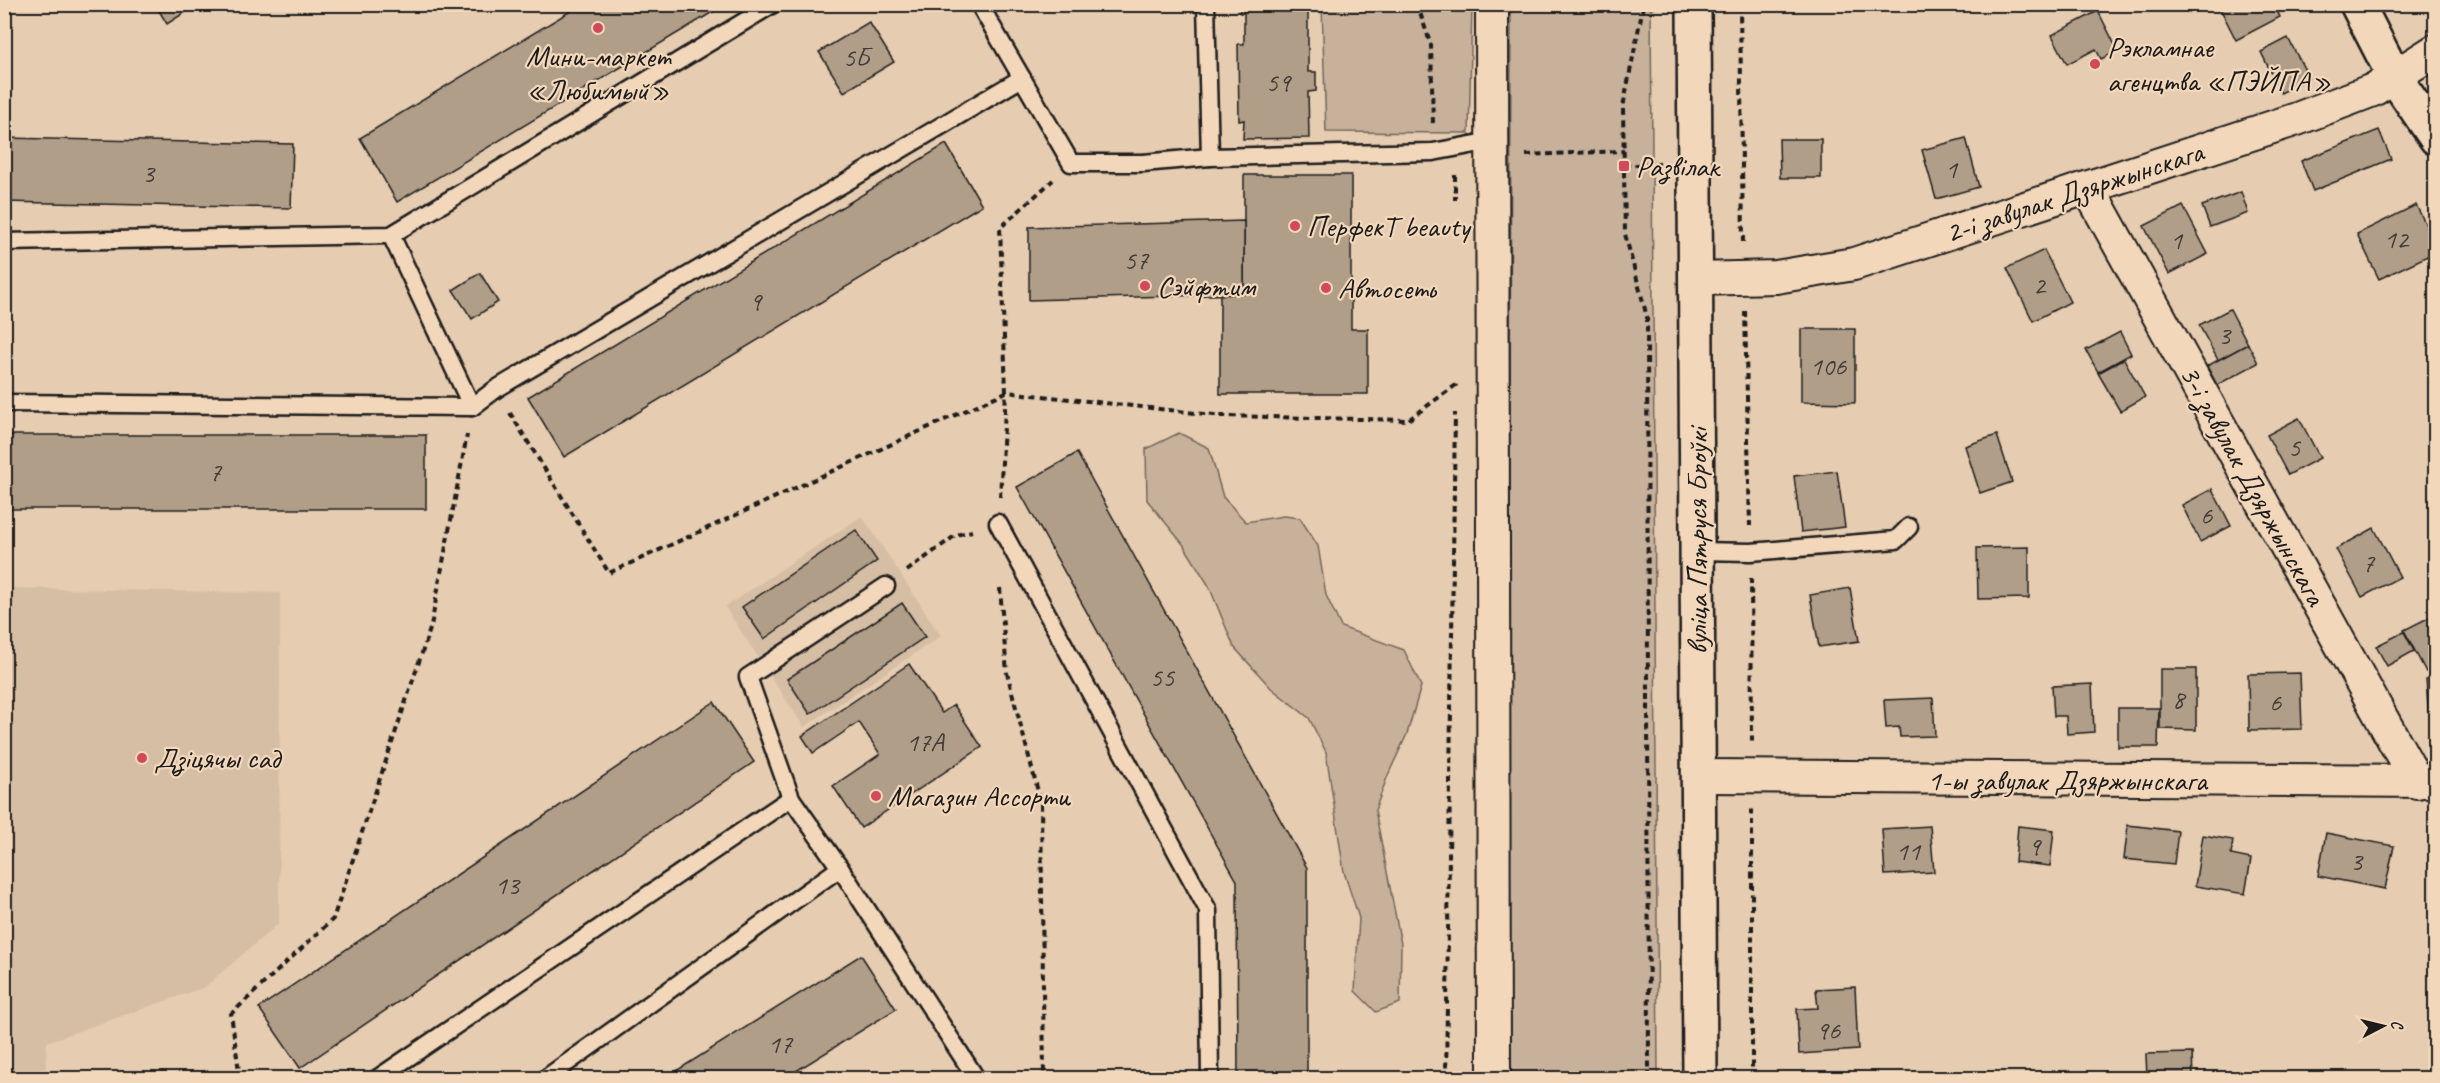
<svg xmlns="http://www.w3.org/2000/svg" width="2440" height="1083" font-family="Caveat,sans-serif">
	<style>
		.built { fill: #d6bea4 }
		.green { fill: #c8b19b; stroke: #72665c; stroke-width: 1.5 }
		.building { fill: #b19e89; stroke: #1c1c1c; stroke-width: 1.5 }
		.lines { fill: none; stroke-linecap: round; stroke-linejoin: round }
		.service-casing { stroke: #1c1c1c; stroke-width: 21 }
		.minor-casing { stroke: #1c1c1c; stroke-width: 36 }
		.tertiary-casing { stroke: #1c1c1c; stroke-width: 38 }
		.secondary-casing { stroke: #1c1c1c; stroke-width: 38 }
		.path { stroke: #1c1c1c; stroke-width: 4; stroke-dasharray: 6 4.5; stroke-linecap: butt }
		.service { stroke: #f3d7ba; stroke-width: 16 }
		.minor { stroke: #f3d7ba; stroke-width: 32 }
		.tertiary { stroke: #f3d7ba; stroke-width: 33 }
		.secondary { stroke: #f3d7ba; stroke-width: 33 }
		.poi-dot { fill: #d1495b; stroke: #f3d7ba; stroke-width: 2 }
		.labels { text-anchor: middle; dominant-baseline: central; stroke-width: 4.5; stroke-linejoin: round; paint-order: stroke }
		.number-label { font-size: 27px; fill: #413c37 }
		.poi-label { font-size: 30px; fill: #1c1c1c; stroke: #f3d7ba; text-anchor: start }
		.street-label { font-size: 30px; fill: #1c1c1c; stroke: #f3d7ba }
	</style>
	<rect width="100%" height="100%" fill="#e6ccb0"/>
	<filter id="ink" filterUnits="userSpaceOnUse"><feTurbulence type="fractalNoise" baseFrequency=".0167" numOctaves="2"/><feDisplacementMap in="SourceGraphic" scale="12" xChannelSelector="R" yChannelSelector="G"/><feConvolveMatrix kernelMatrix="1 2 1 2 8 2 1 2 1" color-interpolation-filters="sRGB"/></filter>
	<g filter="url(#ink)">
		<g class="built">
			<polygon points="862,516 941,636 804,727 725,607"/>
			<polygon points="5,588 280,593 279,923 205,987 47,1042 45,1078 5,1078"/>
		</g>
		<g class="green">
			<polygon points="1322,5 1472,5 1469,133 1326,132"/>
			<polygon points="1511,5 1651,5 1658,1078 1509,1078"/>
			<polygon points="1179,433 1209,448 1223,497 1246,522 1284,516 1300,518 1318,546 1326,595 1341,627 1404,650 1421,686 1407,734 1388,775 1375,810 1401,944 1400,1003 1376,1012 1355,991 1359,918 1344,872 1326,752 1309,718 1271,688 1234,647 1209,586 1183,544 1147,500 1146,449"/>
		</g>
		<g class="building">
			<polygon points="155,4 198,4 167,24"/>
			<polygon points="582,4 726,4 397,202 360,138"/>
			<polygon points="1239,4 1308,4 1308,72 1316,72 1316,91 1308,92 1309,138 1243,139 1244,120 1239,121 1238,44 1244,44 1244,13 1240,13"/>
			<polygon points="2227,4 2274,4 2280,17 2236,40 2220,8"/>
			<polygon points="2098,11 2118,51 2101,59 2096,49 2067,64 2052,35"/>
			<polygon points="869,22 894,62 844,92 819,52"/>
			<polygon points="2288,38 2309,78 2281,93 2261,52"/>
			<polygon points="2379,130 2391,159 2313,191 2301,161"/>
			<polygon points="4,138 293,144 291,208 4,202"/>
			<polygon points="1966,138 1979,187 1936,199 1922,150"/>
			<polygon points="1779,139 1821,139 1821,178 1780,178"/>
			<polygon points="946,144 982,205 564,457 528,397"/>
			<polygon points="1244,175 1351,175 1351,329 1368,329 1368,394 1220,394 1220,293 1244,294"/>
			<polygon points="2241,192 2248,213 2210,227 2202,206"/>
			<polygon points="2416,205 2436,245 2436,252 2379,279 2357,234"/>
			<polygon points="2183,206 2208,254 2169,274 2144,226"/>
			<polygon points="1244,221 1244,294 1029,300 1029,227"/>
			<polygon points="2044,250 2070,302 2033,321 2007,268"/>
			<polygon points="480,273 498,302 472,319 453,290"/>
			<polygon points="2230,309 2248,344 2218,360 2199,325"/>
			<polygon points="1801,329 1855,329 1855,403 1801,402"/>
			<polygon points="2120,332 2131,354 2098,372 2086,350"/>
			<polygon points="2248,344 2258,363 2217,385 2207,366"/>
			<polygon points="2124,359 2145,397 2120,411 2098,373"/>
			<polygon points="2299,418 2320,458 2288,475 2267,435"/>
			<rect x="4" y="435" width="422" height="74"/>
			<polygon points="1997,435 2012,482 1980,493 1965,446"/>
			<polygon points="1077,453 1307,868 1307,1078 1238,1078 1237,881 1017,487"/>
			<polygon points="1837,471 1845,527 1801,532 1794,476"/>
			<polygon points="2212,489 2231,526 2200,542 2182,505"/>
			<polygon points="2374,528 2400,577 2362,597 2336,549"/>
			<polygon points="856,530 877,561 764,639 742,607"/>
			<polygon points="2029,547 2029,598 1978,599 1977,548"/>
			<polygon points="1850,588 1859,641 1819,647 1810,595"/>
			<polygon points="902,603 925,637 810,714 787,679"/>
			<polygon points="2436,614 2436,667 2426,672 2404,630"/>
			<polygon points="2404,632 2414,651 2387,666 2376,646"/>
			<polygon points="909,664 942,713 954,705 982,747 861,828 833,786 880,754 859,722 813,753 802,736"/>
			<polygon points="2160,669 2196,669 2196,730 2160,729"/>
			<polygon points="2300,673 2302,729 2249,730 2248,674"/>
			<polygon points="2436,678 2436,718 2429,719 2426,679"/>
			<polygon points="2092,684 2094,732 2067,734 2066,716 2054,716 2052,686"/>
			<polygon points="1933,698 1935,736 1900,737 1899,727 1886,728 1884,700"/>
			<polygon points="714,702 754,762 300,1068 259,1008"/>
			<polygon points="2118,708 2159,708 2158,747 2118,747"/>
			<polygon points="2128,825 2178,831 2174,864 2124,859"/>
			<polygon points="1930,826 1934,872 1885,875 1882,829"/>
			<polygon points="2018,826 2054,830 2050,866 2015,862"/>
			<polygon points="2326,833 2394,846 2385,889 2318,876"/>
			<polygon points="2203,835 2233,840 2231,855 2251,859 2245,894 2195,886"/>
			<polygon points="861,955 896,1009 785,1078 665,1078"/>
			<polygon points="1855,987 1858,1050 1799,1054 1797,1009 1818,1008 1816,989"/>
			<polygon points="2192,1053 2193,1078 2147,1078 2146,1054"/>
		</g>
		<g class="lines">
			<defs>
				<g id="service">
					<polyline points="979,4 1022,78"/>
					<polyline points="1206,4 1210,157"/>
					<polyline points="391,235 472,407"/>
					<polyline points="4,242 391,235 773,4"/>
					<polyline points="4,403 472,407 496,389 1022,78 1071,163 1143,163 1210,157 1433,152 1492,141"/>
					<polyline points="998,523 1208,910 1210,1078"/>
					<polyline points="1697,551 1751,552 1896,540 1909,527"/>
					<polyline points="791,798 748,677 886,586"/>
					<polyline points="378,1078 791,798 840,868 976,1078"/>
					<polyline points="546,1078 840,868"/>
				</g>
				<g id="minor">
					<polyline points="1492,4 1494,1078"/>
					<polyline points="2088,188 2417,782"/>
					<polyline points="1696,279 1776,277 1854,264 2297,119 2373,90 2436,50"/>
					<polyline points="1699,776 2436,781"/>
				</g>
				<polyline id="tertiary" points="2357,4 2394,76 2436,138"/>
				<polyline id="secondary" points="1694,4 1700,1078"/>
			</defs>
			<use href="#service" class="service-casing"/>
			<use href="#minor" class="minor-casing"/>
			<use href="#tertiary" class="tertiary-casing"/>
			<use href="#secondary" class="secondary-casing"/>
			<g class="path">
				<polyline points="1417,4 1431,45 1433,124"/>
				<polyline points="1740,5 1743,244"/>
				<polyline points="1729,6 1740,6"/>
				<polyline points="1526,155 1624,151"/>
				<polyline points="1624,166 1660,163"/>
				<polyline points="1455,175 1455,200"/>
				<polyline points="1745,311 1750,526"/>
				<polyline points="510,413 609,573 1006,392 1223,416 1408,420 1456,385 1456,382"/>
				<polyline points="1000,497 1006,392 1000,228 1053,180"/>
				<polyline points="907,571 956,535 972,531"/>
				<polyline points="1751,578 1752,742"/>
				<polyline points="1000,588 1007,673 1041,803 1044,1078"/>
				<polyline points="240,1078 231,1014 333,919 431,626 467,435"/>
				<polyline points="1446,1078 1455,413"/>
				<polyline points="1649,1078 1647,317 1625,234 1623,107 1643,7 1658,7"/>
				<polyline points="1752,1078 1752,809"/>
			</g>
			<use href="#service" class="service"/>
			<use href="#minor" class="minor"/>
			<use href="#tertiary" class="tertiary"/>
			<use href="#secondary" class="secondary"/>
		</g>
	</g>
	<g class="poi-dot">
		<circle cx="598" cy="28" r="6"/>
		<circle cx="2095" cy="64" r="6"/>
		<rect x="1618" y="160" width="12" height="12" rx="3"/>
		<circle cx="1295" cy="226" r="6"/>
		<circle cx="1145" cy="286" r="6"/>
		<circle cx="1326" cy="288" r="6"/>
		<circle cx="142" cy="758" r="6"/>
		<circle cx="876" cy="796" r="6"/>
	</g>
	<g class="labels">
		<g class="number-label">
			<text x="856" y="57">5Б</text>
			<text x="1278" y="82">59</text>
			<text x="1951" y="169">1</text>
			<text x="148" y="173">3</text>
			<text x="2396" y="239">12</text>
			<text x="2176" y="240">1</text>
			<text x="1136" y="260">57</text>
			<text x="2039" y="285">2</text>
			<text x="755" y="301">9</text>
			<text x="2224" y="335">3</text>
			<text x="1828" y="366">106</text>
			<text x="2294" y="447">5</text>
			<text x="215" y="472">7</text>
			<text x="2206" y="515">6</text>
			<text x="2368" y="563">7</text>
			<text x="1162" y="677">55</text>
			<text x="2178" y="699">8</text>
			<text x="2275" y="702">6</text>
			<text x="925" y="742">17А</text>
			<text x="2034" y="846">9</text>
			<text x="1908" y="851">11</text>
			<text x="2356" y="861">3</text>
			<text x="507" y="885">13</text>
			<text x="1828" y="1030">96</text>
			<text x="780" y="1044">17</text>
		</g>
		<g class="poi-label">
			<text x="2107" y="47">Рэкламнае<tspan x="2107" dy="34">агенцтва «ПЭЙПА»</tspan></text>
			<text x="598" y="56" text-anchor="middle">Мини-маркет<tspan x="598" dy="34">«Любимый»</tspan></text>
			<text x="1636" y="166">Развілак</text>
			<text x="1307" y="226">ПерфекТ beauty</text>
			<text x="1157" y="286">Сэйфтим</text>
			<text x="1338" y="288">Автосеть</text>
			<text x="154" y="758">Дзіцячы сад</text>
			<text x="888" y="796">Магазин Ассорти</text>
		</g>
		<g class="street-label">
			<text transform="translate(2074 192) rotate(-18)">2-і завулак Дзяржынскага</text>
			<text transform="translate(2253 485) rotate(61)">3-і завулак Дзяржынскага</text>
			<text transform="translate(1697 541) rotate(-90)">вуліца Пятруся Броўкі</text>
			<text x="2067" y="780">1-ы завулак Дзяржынскага</text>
		</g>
	</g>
	<rect width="2440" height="1083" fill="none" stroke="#f3d7ba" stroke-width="24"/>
	<rect x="12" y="12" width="2416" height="1059" fill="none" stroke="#1c1c1c" stroke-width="2" filter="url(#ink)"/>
	<g transform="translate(2383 1026) rotate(83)" stroke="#f3d7ba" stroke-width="4.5" paint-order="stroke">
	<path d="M0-4.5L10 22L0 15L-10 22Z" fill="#1c1c1c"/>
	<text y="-9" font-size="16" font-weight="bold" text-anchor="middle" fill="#1c1c1c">С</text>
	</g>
</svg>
